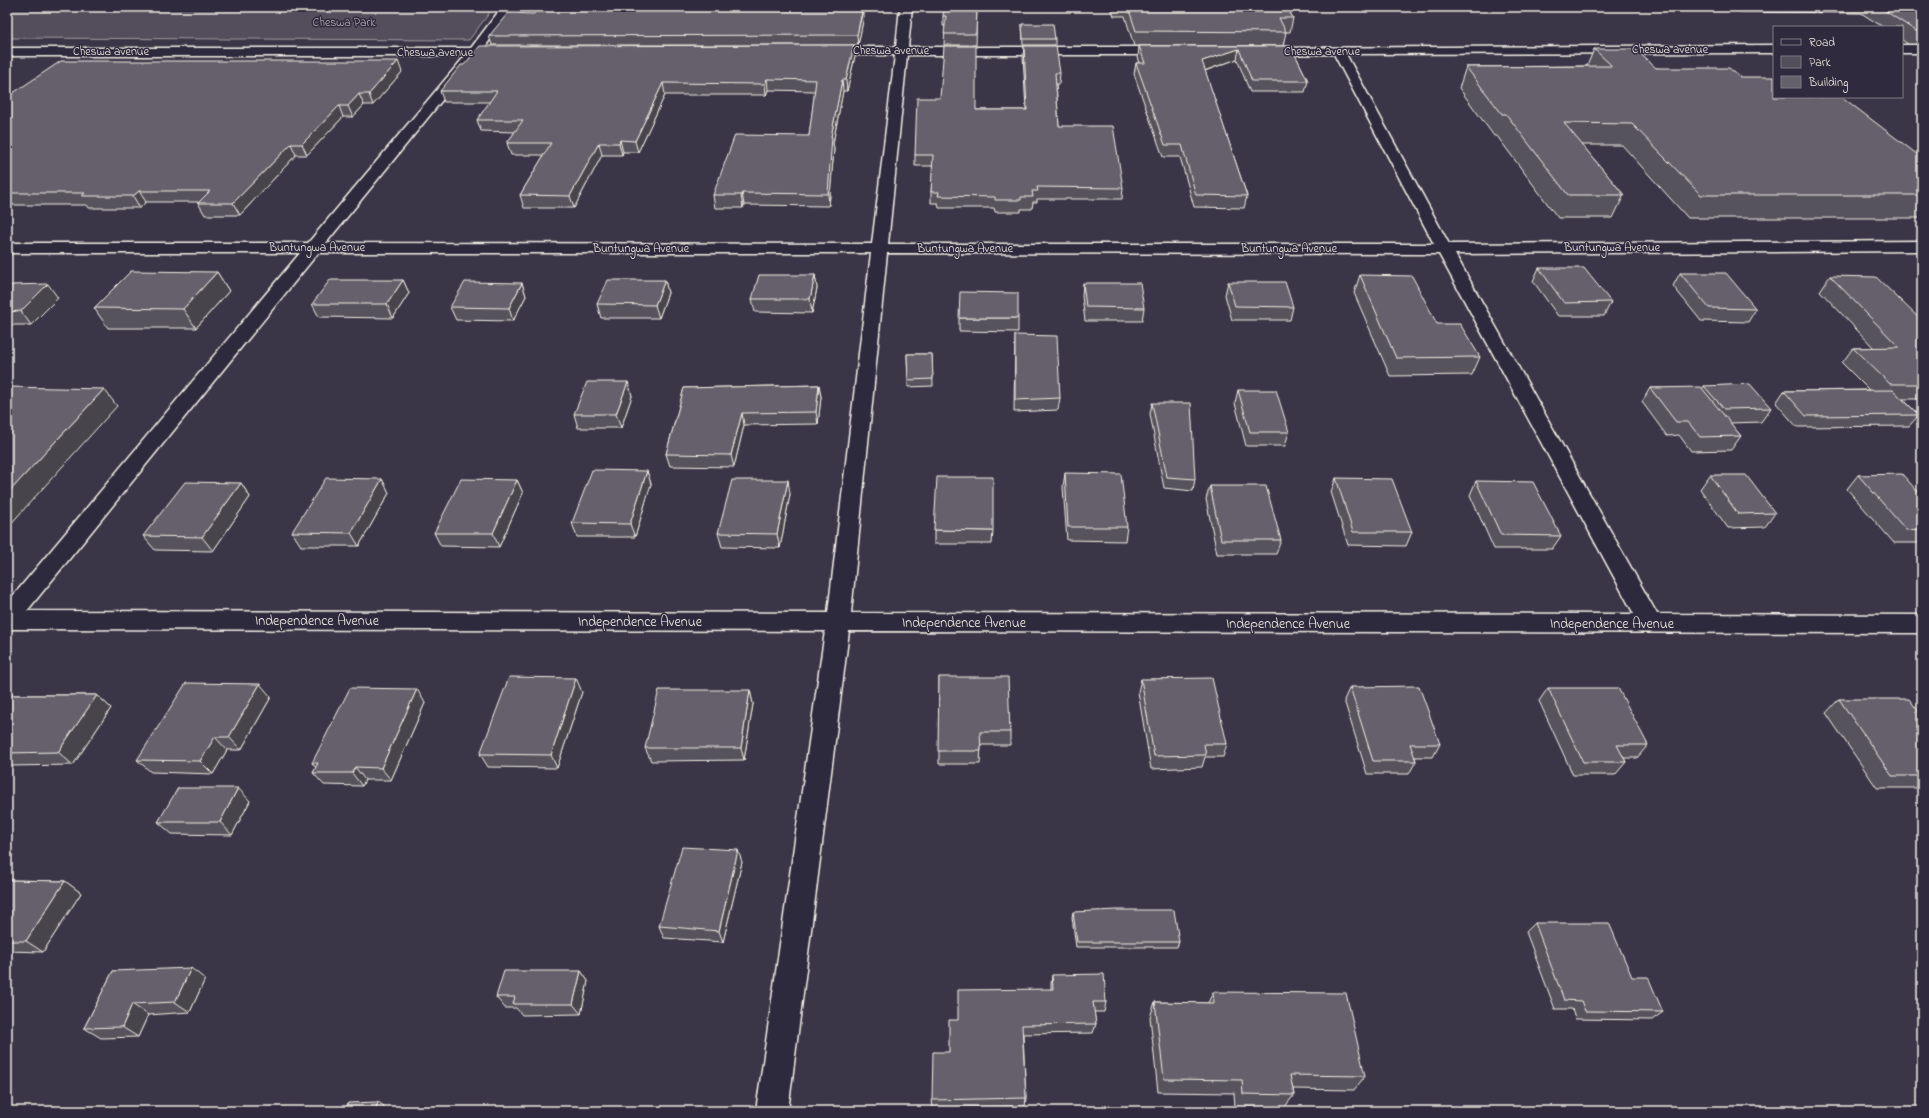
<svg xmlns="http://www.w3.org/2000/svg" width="1929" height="1118" font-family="'Indie Flower',sans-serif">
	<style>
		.green { fill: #534e5c; stroke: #a4a0a2 }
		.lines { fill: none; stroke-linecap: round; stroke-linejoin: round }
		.minor-casing { stroke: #f4f1e8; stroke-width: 3 }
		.minor { fill: #2f2a3d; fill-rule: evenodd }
		.wall { fill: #57535d; stroke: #f4f1e8 }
		.shaded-wall { fill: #47444c; stroke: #f4f1e8 }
		.building { fill: #65616c; stroke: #f4f1e8 }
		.labels { text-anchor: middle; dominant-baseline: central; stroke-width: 3; stroke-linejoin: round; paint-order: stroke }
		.far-park-label { font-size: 12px; fill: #bcb8b7; stroke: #2f2a3d }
		.far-street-label { font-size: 12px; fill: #f4f1e8; stroke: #2f2a3d }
		.street-label { font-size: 14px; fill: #f4f1e8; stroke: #2f2a3d }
	</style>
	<rect width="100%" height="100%" fill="#3b3647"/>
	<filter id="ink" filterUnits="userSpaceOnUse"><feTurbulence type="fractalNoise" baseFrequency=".025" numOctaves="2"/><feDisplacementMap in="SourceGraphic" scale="8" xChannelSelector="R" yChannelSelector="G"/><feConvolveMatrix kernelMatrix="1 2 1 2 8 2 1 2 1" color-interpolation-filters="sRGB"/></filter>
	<g filter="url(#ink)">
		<polygon class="green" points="7,7 494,7 469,40 7,38"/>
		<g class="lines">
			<defs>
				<g id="minor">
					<path d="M502,7H514L484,48L508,49L510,52L508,55L478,56L326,243L872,244L895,55H824L818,51L824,47H896L900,7H912L908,47H1168L1174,51L1168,55H907L888,244H1434L1334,54L1264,55L1260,54L1258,51L1260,48L1774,45V53L1346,54L1449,244L1922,241V251L1455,254L1657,614L1922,615V633L849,631L788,1111H756L825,631L7,629V603L300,253H7V243H308L465,56H7V48H471ZM318,253H871L828,613L27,611ZM887,253L1439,254L1634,614L851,613Z"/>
					<rect x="1902" y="45" width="20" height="8"/>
				</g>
			</defs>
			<use href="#minor" class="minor-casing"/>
			<use href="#minor" class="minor"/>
		</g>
		<g class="wall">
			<polygon points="977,7 976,45 944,45 945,26 943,26 943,16"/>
			<polygon points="1111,7 1287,7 1293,18 1290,32 1286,32 1283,46 1134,46 1125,16 1114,16"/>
			<polygon points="1733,7 1922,7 1922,44 1908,44 1902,40 1902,27 1883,27 1861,13 1739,12"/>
			<polygon points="864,16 858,45 492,45 489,36"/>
			<polygon points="1022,24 1055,39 1055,45 1023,45"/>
			<polygon points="1024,46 1060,73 1059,84 1056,84 1059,126 1123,188 1122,199 1037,199 1037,202 1033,202 1032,209 1021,209 1021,212 995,212 994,208 939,208 938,203 931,203 931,192 933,166 915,166 915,155 940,98 976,110 1026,110 1023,56"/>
			<polygon points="1139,46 1291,46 1308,81 1305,92 1250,92 1237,59 1205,71 1247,196 1244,208 1194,207 1180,157 1163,157 1134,74 1136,63 1140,63 1138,57"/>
			<polygon points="1594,49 1656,68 1740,77 1922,158 1922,218 1688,218 1622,145 1582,145 1624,195 1613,218 1558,218 1497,136 1494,136 1459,88 1466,67 1587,66"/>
			<polygon points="855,56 847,91 843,91 833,143 834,149 829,206 744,205 743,208 715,208 713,195 809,136 815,91 768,90 766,95 665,95 638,152 623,152 622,155 602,155 574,208 524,208 520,195 544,155 511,155 507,143 515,132 481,131 477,120 490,102 444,102 440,91"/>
			<polygon points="402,72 373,105 364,105 353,117 343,117 307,155 296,155 240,215 205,215 198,203 198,202 146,202 140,208 89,208 87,205 7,205 7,97"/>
			<polygon points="1539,268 1611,302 1604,316 1558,316 1533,281"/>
			<polygon points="217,272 229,291 196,328 108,328 94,308"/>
			<polygon points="1680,273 1756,309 1748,322 1701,321 1673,286"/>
			<polygon points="815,275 817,288 812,313 755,312 752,299"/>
			<polygon points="1360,275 1437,324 1480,357 1472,375 1390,376 1354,293"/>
			<polygon points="1830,276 1922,321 1922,399 1903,399 1919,415 1909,426 1797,427 1776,403 1784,391 1869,390 1842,363 1853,348 1874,348 1820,291"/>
			<polygon points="403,280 409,293 393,318 319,317 312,304"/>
			<polygon points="665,280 668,293 659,318 601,318 597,304"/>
			<polygon points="1228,282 1293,307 1290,320 1232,320 1225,295"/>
			<polygon points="522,283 526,296 513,321 456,320 450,307"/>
			<polygon points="1083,283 1144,308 1142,321 1085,321 1082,296"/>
			<polygon points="7,290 58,298 31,325 7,325"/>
			<polygon points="959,318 1018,318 1018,332 959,331"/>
			<polygon points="1015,335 1060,398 1058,410 1014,412"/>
			<polygon points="907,354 932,354 933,386 908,387"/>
			<polygon points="628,382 632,396 621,428 578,428 574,414"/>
			<polygon points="819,385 821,397 818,424 744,425 734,467 670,466 666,454 684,388"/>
			<polygon points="1704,386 1771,408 1761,422 1730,423 1741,436 1731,450 1691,451 1679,435 1667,436 1642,402 1650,388 1702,389"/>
			<polygon points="1238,390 1289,432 1285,446 1246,446 1235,403"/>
			<polygon points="1152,403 1195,479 1193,491 1164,488 1150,414"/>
			<polygon points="647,471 651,484 635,537 577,537 572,523"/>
			<polygon points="1065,473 1127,527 1125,541 1067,540 1063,487"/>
			<polygon points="1710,475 1775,513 1765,527 1728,528 1700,489"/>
			<polygon points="1858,475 1917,491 1922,491 1922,543 1894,543 1847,489"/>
			<polygon points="1336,478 1412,532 1406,546 1348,545 1331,492"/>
			<polygon points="382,479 389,493 359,546 301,546 292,532"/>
			<polygon points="517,480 523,493 499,547 441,546 434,533"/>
			<polygon points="1476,481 1561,536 1552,549 1494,549 1470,495"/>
			<polygon points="241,483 250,497 213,551 155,550 143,536"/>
			<polygon points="1210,486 1281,540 1276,554 1217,554 1206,499"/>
			<polygon points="790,494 780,548 722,547 718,533"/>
			<polygon points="934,530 993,531 992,544 934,544"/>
			<polygon points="939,677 1010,732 1010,745 981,745 980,764 939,764"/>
			<polygon points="1141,679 1227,744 1223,757 1205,757 1202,767 1151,769 1138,692"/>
			<polygon points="1350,687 1440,744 1433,757 1415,757 1416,761 1409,774 1367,774 1344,700"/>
			<polygon points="1548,688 1648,745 1637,758 1624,758 1626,762 1615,775 1573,775 1539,701"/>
			<polygon points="750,690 753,704 744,760 651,761 645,748"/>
			<polygon points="582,692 557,768 488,767 480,754"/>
			<polygon points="7,695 97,695 111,708 73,765 7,766"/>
			<polygon points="271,697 241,750 227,750 213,774 151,772 137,760"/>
			<polygon points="1839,699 1922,716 1922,786 1919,788 1877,788 1826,713"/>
			<polygon points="425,703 391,780 365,780 362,786 324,785 313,773 316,768 312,763"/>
			<polygon points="250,801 232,835 172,834 158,822"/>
			<polygon points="742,862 723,942 664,938 659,926"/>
			<polygon points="7,880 65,881 81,893 43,952 7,951"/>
			<polygon points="1073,912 1179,942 1177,947 1076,947 1072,917"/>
			<polygon points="1535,923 1632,977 1663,1012 1652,1020 1575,1019 1572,1009 1555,1009 1526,932"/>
			<polygon points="113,971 205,979 190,1012 148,1015 138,1037 101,1038 84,1028"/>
			<polygon points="581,971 588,981 581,1014 522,1015 516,1008 505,1008 496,997"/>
			<polygon points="1052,975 1106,1002 1104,1012 1094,1012 1096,1024 1093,1033 1023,1034 1026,1098 1025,1106 933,1108 932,1100 949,1052 958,1020 1051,989 1051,984"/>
			<polygon points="1213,992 1365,1076 1354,1090 1293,1089 1294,1095 1284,1108 1235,1107 1234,1093 1158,1092 1150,1017 1155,1002 1208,1003"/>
		</g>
		<g class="shaded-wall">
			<polygon points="864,7 864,16 858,45 857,35"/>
			<polygon points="854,45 855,56 847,91 846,80"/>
			<polygon points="1239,49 1237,59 1201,72 1202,61"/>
			<polygon points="398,61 402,72 373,105 369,94"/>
			<polygon points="767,79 768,90 766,95 765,84"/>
			<polygon points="842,80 843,91 833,143 834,149 829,206 828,194 831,137"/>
			<polygon points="663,83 665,95 638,152 635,141"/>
			<polygon points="359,94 364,105 353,117 348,106"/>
			<polygon points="339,106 343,117 307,155 302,144"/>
			<polygon points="620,140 623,152 622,155 619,143"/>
			<polygon points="599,143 602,155 574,208 570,196"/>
			<polygon points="291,144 296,155 240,215 233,203"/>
			<polygon points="139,191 146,202 140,208 133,196"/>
			<polygon points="742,193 744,205 743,208 741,195"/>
			<polygon points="217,272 229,291 196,328 183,309"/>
			<polygon points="815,275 817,288 812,313 810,299"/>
			<polygon points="403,280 409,293 393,318 387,304"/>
			<polygon points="665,280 668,293 659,318 655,305"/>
			<polygon points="522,283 526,296 513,321 509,308"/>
			<polygon points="48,284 58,298 31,325 21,311"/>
			<polygon points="628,382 632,396 621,428 616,414"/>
			<polygon points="819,385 821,397 818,424 816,412"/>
			<polygon points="104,389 117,406 7,528 7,494"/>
			<polygon points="742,413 744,425 734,467 731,455"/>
			<polygon points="647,471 651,484 635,537 630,524"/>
			<polygon points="382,479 389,493 359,546 351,533"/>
			<polygon points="517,480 523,493 499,547 493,533"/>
			<polygon points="788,480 790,494 780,548 777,534"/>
			<polygon points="241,483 250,497 213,551 202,537"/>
			<polygon points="576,678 582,692 557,768 551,755"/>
			<polygon points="260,684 271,697 241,750 229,737"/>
			<polygon points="417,689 425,703 391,780 381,768"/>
			<polygon points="750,690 753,704 744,760 741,748"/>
			<polygon points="97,695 111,708 73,765 58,752"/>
			<polygon points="215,737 227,750 213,774 200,761"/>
			<polygon points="355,767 365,780 362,786 352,773"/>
			<polygon points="238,788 250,801 232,835 220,822"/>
			<polygon points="738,850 742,862 723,942 719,931"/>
			<polygon points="65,881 81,893 43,952 26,941"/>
			<polygon points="191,968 205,979 190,1012 175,1002"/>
			<polygon points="581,971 588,981 581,1014 573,1004"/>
			<polygon points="132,1004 148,1015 138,1037 122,1027"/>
			<polygon points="378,1102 384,1106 383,1111 375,1111"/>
		</g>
		<g class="building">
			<polygon points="539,7 863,7 857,35 489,36 508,13 534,14"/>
			<polygon points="944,7 977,7 976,34 944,34 946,16 943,16"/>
			<polygon points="1128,7 1287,7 1293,18 1279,18 1286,32 1136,31"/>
			<polygon points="1879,7 1922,7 1922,31 1916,31"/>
			<polygon points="1022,24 1053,24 1055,39 1023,39"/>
			<polygon points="854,45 846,80 842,80 831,137 832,137 828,194 742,193 741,195 713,195 735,135 809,136 816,80 767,79 765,84 663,83 635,141 620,140 619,143 599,143 570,196 520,195 551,143 507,143 523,120 477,120 497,91 440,91 461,65 464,65 480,46"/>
			<polygon points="944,46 976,46 976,110 1027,110 1024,46 1056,46 1060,73 1055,73 1059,126 1113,126 1123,188 1037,187 1038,191 1032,191 1033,197 1021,197 1021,200 995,200 995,197 938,196 939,192 931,192 933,155 915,155 917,98 940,98"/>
			<polygon points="1139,46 1291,46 1308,81 1252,81 1239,49 1202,61 1247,196 1196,195 1182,145 1165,145 1136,63 1145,63"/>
			<polygon points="1594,49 1635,49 1656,68 1729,68 1740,77 1774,77 1774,97 1842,97 1922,158 1922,195 1701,195 1632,124 1564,123 1624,195 1568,195 1506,114 1502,114 1466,67 1612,66"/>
			<polygon points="61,61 398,61 369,94 359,94 348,106 339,106 302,144 291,144 233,203 198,203 210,191 139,191 133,196 82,196 85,193 7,193 7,97"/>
			<polygon points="1539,268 1584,268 1611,302 1564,303"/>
			<polygon points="131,271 217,272 183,309 94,308"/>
			<polygon points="1680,273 1726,273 1756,309 1709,308"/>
			<polygon points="759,275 815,275 810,299 752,299"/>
			<polygon points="1360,275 1412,276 1437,324 1460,324 1480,357 1396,358"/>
			<polygon points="1830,276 1876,277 1922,321 1922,384 1890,384 1853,348 1899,347"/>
			<polygon points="330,280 403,280 387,304 312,304"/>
			<polygon points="608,280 665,280 655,305 597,304"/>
			<polygon points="465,282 522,283 509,308 450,307"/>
			<polygon points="1228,282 1285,282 1293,307 1235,306"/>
			<polygon points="1083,283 1140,283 1144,308 1086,307"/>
			<polygon points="48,284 21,311 7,312 7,290 12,285"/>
			<polygon points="960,292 1018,293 1018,318 959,318"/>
			<polygon points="1015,335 1057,336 1060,398 1015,400"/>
			<polygon points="907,354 932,354 933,379 908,380"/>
			<polygon points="587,382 628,382 616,414 574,414"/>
			<polygon points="1750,384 1771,408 1724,409 1704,386"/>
			<polygon points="819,385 816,412 742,413 731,455 666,454 684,388"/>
			<polygon points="7,387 104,389 7,494"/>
			<polygon points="1701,387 1741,436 1700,437 1688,422 1676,422 1650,388"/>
			<polygon points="1238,390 1276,390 1289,432 1250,432"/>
			<polygon points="1893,390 1919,415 1806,416 1784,391"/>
			<polygon points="1152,403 1191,403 1195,479 1167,477"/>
			<polygon points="592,470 647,471 630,524 572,523"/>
			<polygon points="1065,473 1121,474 1127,527 1068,527"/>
			<polygon points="1902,474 1917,491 1922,491 1922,529 1906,530 1858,475"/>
			<polygon points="1710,475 1746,475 1775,513 1738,514"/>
			<polygon points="937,477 993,477 993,531 934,530"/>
			<polygon points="326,478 382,479 351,533 292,532"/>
			<polygon points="1336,478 1392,479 1412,532 1353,532"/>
			<polygon points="461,479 517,480 493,533 434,533"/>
			<polygon points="732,480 788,480 777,534 718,533"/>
			<polygon points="1476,481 1533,482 1561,536 1501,535"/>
			<polygon points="185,482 241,483 202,537 143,536"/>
			<polygon points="1210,486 1266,486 1281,540 1221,540"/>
			<polygon points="509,677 576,678 551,755 480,754"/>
			<polygon points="939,677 1008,677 1010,732 980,732 981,751 938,751"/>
			<polygon points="1212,678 1227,744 1204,744 1206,755 1154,756 1141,679"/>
			<polygon points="186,683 260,684 229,737 215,737 200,761 137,760"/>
			<polygon points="1419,686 1440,744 1410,744 1416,761 1373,761 1350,687"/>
			<polygon points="350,688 417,689 381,768 355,767 352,773 313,773 318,763 312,763"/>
			<polygon points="1548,688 1618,688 1648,745 1617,745 1626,762 1583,762"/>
			<polygon points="659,690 750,690 741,748 645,748"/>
			<polygon points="7,695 97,695 58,752 7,753"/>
			<polygon points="1839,699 1909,699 1922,716 1922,776 1892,776"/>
			<polygon points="178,788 238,788 220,822 158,822"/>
			<polygon points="682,847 738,850 719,931 659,926"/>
			<polygon points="7,880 65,881 26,941 7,941"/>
			<polygon points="1116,910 1174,910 1179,942 1077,942 1073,912"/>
			<polygon points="1535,923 1609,923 1632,977 1648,977 1663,1012 1585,1011 1581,1001 1564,1000"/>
			<polygon points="191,968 175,1002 132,1004 122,1027 84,1028 113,971"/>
			<polygon points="504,971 581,971 573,1004 513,1004 515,997 496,997"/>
			<polygon points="1104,974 1106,1002 1093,1002 1096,1024 1022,1025 1026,1098 932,1100 933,1052 949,1052 949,1020 958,1020 958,990 1053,989 1052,975"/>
			<polygon points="1213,992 1346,993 1365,1076 1290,1075 1294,1095 1243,1094 1242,1080 1164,1079 1155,1002 1214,1003"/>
			<polygon points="378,1102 375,1111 345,1111 348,1103"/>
		</g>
	</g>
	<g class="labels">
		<g class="far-park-label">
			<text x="344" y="23">Cheswa Park</text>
		</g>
		<g class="far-street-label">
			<text x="1670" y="50">Cheswa avenue</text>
			<text x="891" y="51">Cheswa avenue</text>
			<text x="111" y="52">Cheswa avenue</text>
			<text x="1322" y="52">Cheswa avenue</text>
			<text x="435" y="53">Cheswa avenue</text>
			<text x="317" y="248">Buntungwa Avenue</text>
			<text x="1612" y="248">Buntungwa Avenue</text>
			<text x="641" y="249">Buntungwa Avenue</text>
			<text x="965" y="249">Buntungwa Avenue</text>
			<text x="1289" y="249">Buntungwa Avenue</text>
		</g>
		<g class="street-label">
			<text x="317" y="621">Independence Avenue</text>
			<text x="640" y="622">Independence Avenue</text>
			<text x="964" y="623">Independence Avenue</text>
			<text x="1288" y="624">Independence Avenue</text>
			<text x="1612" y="624">Independence Avenue</text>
		</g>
	</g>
	<rect width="1929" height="1118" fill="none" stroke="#2f2a3d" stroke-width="24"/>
	<rect x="12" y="12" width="1905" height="1094" fill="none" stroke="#f4f1e8" stroke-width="1.5" filter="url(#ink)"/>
	<rect x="1773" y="26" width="130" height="72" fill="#2f2a3d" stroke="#7e7a81"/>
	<rect x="1781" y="39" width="20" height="6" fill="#2f2a3d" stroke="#7e7a81"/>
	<text x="1809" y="46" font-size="12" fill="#f4f1e8">Road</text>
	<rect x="1781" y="56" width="20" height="12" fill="#534e5c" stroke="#7e7a81"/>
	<text x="1809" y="66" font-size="12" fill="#f4f1e8">Park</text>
	<rect x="1781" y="76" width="20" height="12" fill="#65616c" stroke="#7e7a81"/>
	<text x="1809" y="86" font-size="12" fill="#f4f1e8">Building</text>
</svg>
